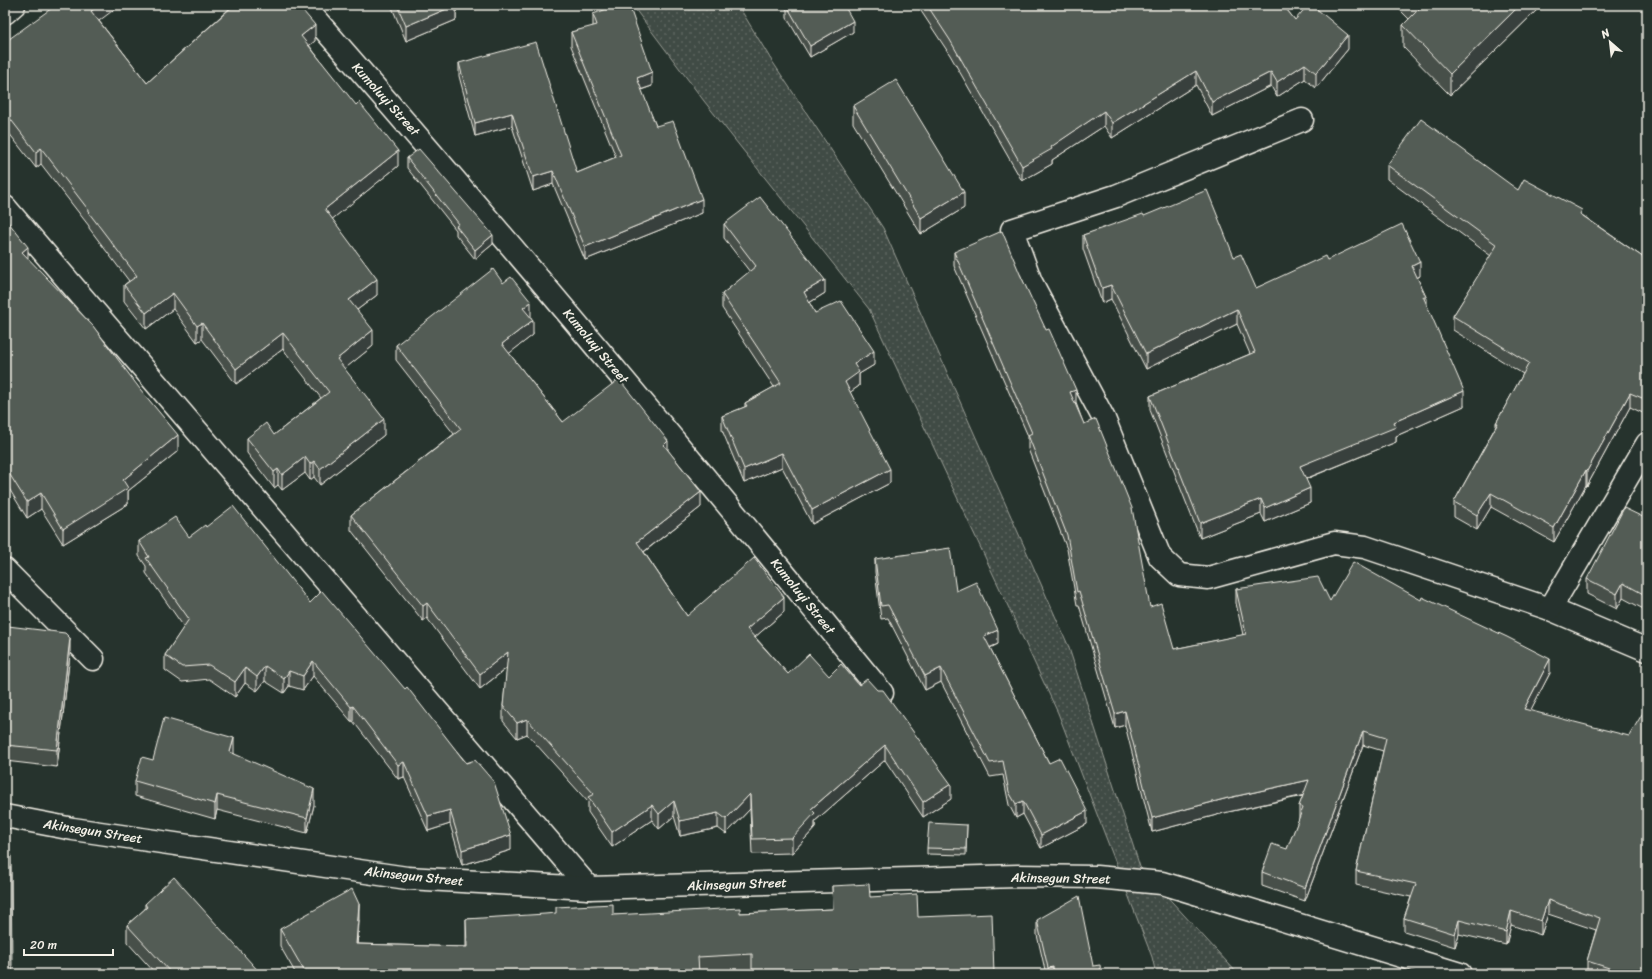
<svg xmlns="http://www.w3.org/2000/svg" width="1652" height="979" font-family="Sriracha,sans-serif">
	<style>
		.green { fill: url(#green-dots); stroke: #9a9e96 }
		.lines { fill: none; stroke-linecap: round; stroke-linejoin: round }
		.minor-casing { stroke: #f4f1e8; stroke-width: 25 }
		.minor { stroke: #26332d; stroke-width: 22 }
		.wall { fill: #474f49; stroke: #f4f1e8 }
		.shaded-wall { fill: #39403c; stroke: #f4f1e8 }
		.building { fill: #525c55; stroke: #f4f1e8 }
		.labels { text-anchor: middle; dominant-baseline: central; stroke-width: 4; stroke-linejoin: round; paint-order: stroke }
		.street-label { font-size: 13px; fill: #f4f1e8; stroke: #26332d }
	</style>
	<defs>
		<pattern id="green-dots" width="8" height="8" patternUnits="userSpaceOnUse"><rect width="8" height="8" fill="#414b45"/><path d="M2 2h.1M6 6h.1" fill="none" stroke="#5d6560" stroke-width="1.8" stroke-linecap="round"/></pattern>
	</defs>
	<rect width="100%" height="100%" fill="#26332d"/>
	<filter id="ink" filterUnits="userSpaceOnUse"><feTurbulence type="fractalNoise" baseFrequency=".025" numOctaves="2"/><feDisplacementMap in="SourceGraphic" scale="8" xChannelSelector="R" yChannelSelector="G"/><feConvolveMatrix kernelMatrix="1 2 1 2 8 2 1 2 1" color-interpolation-filters="sRGB"/></filter>
	<g filter="url(#ink)">
		<polygon class="green" points="632,5 738,5 770,58 883,228 1068,645 1140,867 1238,974 1156,974 1152,957 1058,713 869,309 704,101"/>
		<g class="lines">
			<defs>
				<g id="minor">
					<path d="M303,5C501,230 693,461 882,693"/>
					<polyline points="5,13 14,5"/>
					<polyline points="1302,120 1116,196 1012,230 1031,282 1104,419 1160,557 1179,575 1208,578 1334,543 1365,547 1550,609 1647,650"/>
					<polyline points="5,207 589,888"/>
					<polyline points="5,570 93,659"/>
					<polyline points="1550,609 1647,444"/>
					<polyline points="5,816 73,829 407,878 589,888 1018,876 1096,877 1162,883 1460,974"/>
				</g>
			</defs>
			<use href="#minor" class="minor-casing"/>
			<use href="#minor" class="minor"/>
		</g>
		<g class="wall">
			<polygon points="228,5 298,5 315,41 309,45 398,166 332,219 377,295 357,310 373,346 344,369 384,435 320,485 314,477 310,480 305,473 282,490 278,485 274,488 247,453 247,438 274,435 321,398 283,349 236,384 202,339 197,342 173,309 146,329 124,301 124,285 129,281 89,228 89,226 41,164 36,168 5,128 5,42 99,21 147,83 230,8"/>
			<polygon points="391,5 456,5 456,20 406,41"/>
			<polygon points="784,5 844,5 853,32 810,57 787,18 787,10"/>
			<polygon points="917,5 1283,5 1295,20 1348,49 1316,88 1305,79 1277,97 1271,86 1212,116 1196,85 1112,138 1104,126 1052,160 1052,164 1022,181 950,55"/>
			<polygon points="1395,5 1542,5 1450,95 1403,47 1403,25 1409,19"/>
			<polygon points="593,14 652,86 641,90 656,126 702,213 585,260 553,184 533,191 512,126 475,136 459,76 459,63 577,173 616,157 571,46 571,32 593,27"/>
			<polygon points="853,106 964,208 921,234 853,123"/>
			<polygon points="407,158 493,244 475,259 456,235 456,230 407,168"/>
			<polygon points="1387,165 1518,190 1582,215 1647,260 1647,415 1630,407 1587,486 1586,485 1554,542 1491,507 1477,530 1454,517 1454,502 1496,426 1496,423 1523,374 1453,330 1453,316 1491,256 1387,179"/>
			<polygon points="1144,216 1234,257 1256,288 1327,260 1420,276 1417,278 1427,299 1427,305 1464,406 1396,436 1396,442 1306,479 1310,503 1265,522 1261,514 1200,538 1150,410 1150,396 1250,354 1237,324 1146,369 1111,299 1102,303 1083,249 1083,235"/>
			<polygon points="5,218 28,259 178,451 128,491 128,504 63,544 41,509 27,518 5,482"/>
			<polygon points="724,224 825,293 809,303 815,313 874,365 859,374 859,386 850,392 890,483 812,524 782,467 744,483 722,430 722,416 745,407 745,403 774,387 722,308 722,294 750,272 724,238"/>
			<polygon points="954,252 1020,274 1076,403 1150,607 1174,649 1243,635 1236,603 1236,589 1330,601 1550,673 1530,711 1647,974 1587,974 1587,961 1596,930 1548,914 1541,935 1511,925 1506,945 1459,934 1455,947 1404,931 1404,918 1411,897 1356,885 1356,871 1383,751 1363,745 1305,901 1262,886 1262,872 1287,849 1299,819 1299,806 1303,796 1228,812 1152,832 1125,725 1115,728 1079,605 1077,605 1067,549 1028,449 1028,436 954,266"/>
			<polygon points="503,283 531,317 533,335 509,353 563,422 668,450 701,507 644,552 687,616 784,612 755,637 788,674 829,676 951,799 923,817 885,760 815,821 815,828 792,853 752,854 750,809 726,834 718,828 680,836 674,816 659,829 652,820 612,847 588,812 588,802 527,734 517,738 503,721 503,706 507,668 480,689 427,618 423,621 351,530 351,515 454,434 396,360 396,345"/>
			<polygon points="1647,519 1647,611 1623,598 1617,609 1587,594 1587,579"/>
			<polygon points="206,527 310,603 511,850 462,865 450,824 428,831 404,777 398,779 353,721 351,721 313,676 303,690 289,686 284,693 265,681 257,691 245,683 235,697 209,679 182,682 165,670 165,655 184,627 146,573 146,566 139,556 139,541 189,537"/>
			<polygon points="875,559 956,591 998,644 990,648 1049,763 1087,824 1041,848 1023,814 1016,818 1009,805 1003,775 990,777 941,682 925,690 888,618 881,619 875,572"/>
			<polygon points="5,617 9,626 70,654 57,767 5,761"/>
			<polygon points="234,753 234,754 314,805 307,833 217,810 215,819 135,796 135,781 153,760"/>
			<polygon points="967,825 966,855 927,854 927,848"/>
			<polygon points="832,886 870,897 918,917 994,974 752,974 752,970 699,973 699,974 296,974 280,946 280,929 359,920 358,944 466,947 466,919 613,915 740,913 833,909"/>
			<polygon points="145,904 261,974 156,974 127,942 127,925 145,909"/>
			<polygon points="1037,920 1093,966 1101,974 1046,974 1037,935"/>
		</g>
		<g class="shaded-wall">
			<polygon points="99,5 120,5 91,27 91,11"/>
			<polygon points="456,5 456,20 406,41 406,26"/>
			<polygon points="1520,5 1542,5 1450,95 1450,74"/>
			<polygon points="853,21 853,32 810,57 810,46"/>
			<polygon points="315,25 315,41 301,52 301,36"/>
			<polygon points="1348,35 1348,49 1316,88 1316,73"/>
			<polygon points="1305,64 1305,79 1277,97 1277,82"/>
			<polygon points="1196,71 1196,85 1112,138 1112,123"/>
			<polygon points="652,72 652,86 637,91 637,78"/>
			<polygon points="1271,72 1271,86 1212,116 1212,102"/>
			<polygon points="1104,111 1104,126 1052,160 1052,164 1022,181 1022,166"/>
			<polygon points="512,113 512,126 475,136 475,123"/>
			<polygon points="41,148 41,164 36,168 36,152"/>
			<polygon points="398,151 398,166 325,225 325,209"/>
			<polygon points="553,171 553,184 533,191 533,177"/>
			<polygon points="964,192 964,208 921,234 921,218"/>
			<polygon points="702,199 702,213 585,260 585,247"/>
			<polygon points="493,235 493,244 475,259 475,250"/>
			<polygon points="28,247 28,262 22,252"/>
			<polygon points="1420,262 1420,276 1412,280 1412,266"/>
			<polygon points="377,279 377,295 349,316 349,300"/>
			<polygon points="825,280 825,293 804,306 804,292"/>
			<polygon points="1111,285 1111,299 1102,303 1102,288"/>
			<polygon points="173,293 173,309 146,329 146,313"/>
			<polygon points="531,302 531,317 523,323 523,308"/>
			<polygon points="1237,309 1237,324 1146,369 1146,354"/>
			<polygon points="533,320 533,335 502,359 502,344"/>
			<polygon points="202,323 202,339 197,342 197,326"/>
			<polygon points="373,330 373,346 337,375 337,359"/>
			<polygon points="283,333 283,349 236,384 236,369"/>
			<polygon points="874,351 874,365 859,374 859,386 845,396 845,382 854,364"/>
			<polygon points="1076,390 1076,403 1070,406 1070,392"/>
			<polygon points="1464,391 1464,406 1396,436 1396,442 1300,481 1300,466 1394,422"/>
			<polygon points="1630,393 1630,407 1587,486 1587,471"/>
			<polygon points="384,419 384,435 320,485 320,469"/>
			<polygon points="178,435 178,451 128,491 128,504 63,544 63,529"/>
			<polygon points="668,441 668,456 664,445"/>
			<polygon points="782,453 782,467 744,483 744,469"/>
			<polygon points="305,457 305,473 282,490 282,475"/>
			<polygon points="314,461 314,477 310,480 310,464"/>
			<polygon points="278,469 278,485 274,488 274,472"/>
			<polygon points="890,469 890,483 812,524 812,510"/>
			<polygon points="1586,470 1586,485 1554,542 1554,528"/>
			<polygon points="1310,488 1310,503 1265,522 1265,508"/>
			<polygon points="701,492 701,507 637,557 637,542"/>
			<polygon points="41,493 41,509 27,518 27,502"/>
			<polygon points="1491,493 1491,507 1477,530 1477,515"/>
			<polygon points="1261,499 1261,514 1200,538 1200,523"/>
			<polygon points="1623,583 1623,598 1617,609 1617,594"/>
			<polygon points="784,597 784,612 747,644 747,629"/>
			<polygon points="427,603 427,618 423,621 423,606"/>
			<polygon points="998,630 998,644 984,650 984,636"/>
			<polygon points="70,638 70,654 57,767 57,750"/>
			<polygon points="508,652 508,667 480,689 480,674"/>
			<polygon points="1550,659 1550,673 1524,723 1524,709"/>
			<polygon points="313,661 313,676 303,690 303,676"/>
			<polygon points="265,666 265,681 257,691 257,677"/>
			<polygon points="245,668 245,683 235,697 235,682"/>
			<polygon points="941,668 941,682 925,690 925,676"/>
			<polygon points="289,671 289,686 284,693 284,679"/>
			<polygon points="353,706 353,721 351,721 351,707"/>
			<polygon points="1125,711 1125,725 1115,728 1115,714"/>
			<polygon points="527,719 527,734 517,738 517,723"/>
			<polygon points="1363,731 1363,745 1305,901 1305,888"/>
			<polygon points="234,738 234,753 230,767 230,752"/>
			<polygon points="885,745 885,760 815,821 815,828 792,853 792,838 811,809"/>
			<polygon points="404,762 404,777 398,779 398,765"/>
			<polygon points="1309,780 1309,794 1228,812 1152,832 1152,818 1228,798"/>
			<polygon points="951,784 951,799 923,817 923,802"/>
			<polygon points="314,789 314,805 307,833 307,818"/>
			<polygon points="750,794 750,809 726,834 726,819"/>
			<polygon points="217,795 217,810 215,819 215,804"/>
			<polygon points="674,801 674,816 659,829 659,814"/>
			<polygon points="1023,801 1023,814 1016,818 1016,804"/>
			<polygon points="652,805 652,820 612,847 612,832"/>
			<polygon points="450,810 450,824 428,831 428,816"/>
			<polygon points="1087,811 1087,824 1041,848 1041,835"/>
			<polygon points="718,813 718,828 680,836 680,821"/>
			<polygon points="511,835 511,850 462,865 462,850"/>
			<polygon points="1548,900 1548,914 1541,935 1541,921"/>
			<polygon points="359,904 359,920 356,960 356,944"/>
			<polygon points="1511,911 1511,925 1506,945 1506,932"/>
			<polygon points="1459,920 1459,934 1455,947 1455,934"/>
			<polygon points="1053,967 1053,974 1048,974 1048,968"/>
			<polygon points="379,970 379,974 373,974"/>
		</g>
		<g class="building">
			<polygon points="56,5 99,5 91,11 147,83 234,5 298,5 315,25 301,36 356,105 359,102 398,151 325,209 377,279 349,300 373,330 337,359 384,419 320,469 314,461 310,464 305,457 282,475 278,469 274,472 247,438 266,423 274,435 329,392 283,333 236,369 202,323 197,326 173,293 146,313 124,285 137,276 89,213 90,212 41,148 36,152 5,112 5,42"/>
			<polygon points="397,5 456,5 406,26"/>
			<polygon points="618,5 629,5 652,72 637,78 656,126 673,121 702,199 585,247 553,171 533,177 512,113 475,123 459,63 536,42 577,173 621,155 571,32 597,25 593,14"/>
			<polygon points="789,5 844,5 853,21 810,46 787,6"/>
			<polygon points="927,5 1283,5 1295,20 1308,5 1312,5 1348,35 1316,73 1305,64 1277,82 1271,72 1212,102 1196,71 1112,123 1104,111 1051,147 1052,149 1022,166 950,40"/>
			<polygon points="1417,5 1520,5 1450,74 1403,25 1420,8"/>
			<polygon points="896,80 964,192 921,218 853,106"/>
			<polygon points="1421,119 1518,190 1524,179 1582,210 1580,214 1647,260 1647,400 1630,393 1587,471 1586,470 1554,528 1491,493 1477,515 1454,502 1498,423 1496,423 1529,363 1453,316 1497,245 1387,165"/>
			<polygon points="419,149 493,235 475,250 456,226 459,224 407,158"/>
			<polygon points="1207,190 1234,257 1241,254 1256,288 1325,256 1327,260 1402,224 1420,262 1412,266 1427,299 1423,296 1464,391 1394,422 1396,427 1300,466 1310,488 1265,508 1261,499 1200,523 1150,396 1255,352 1237,309 1146,354 1111,285 1102,288 1083,235 1143,214 1144,216"/>
			<polygon points="760,197 825,280 804,292 815,313 841,301 874,351 854,364 859,372 845,382 890,469 812,510 782,453 744,469 722,416 747,406 745,403 781,383 722,294 756,266 724,224"/>
			<polygon points="5,218 28,247 22,252 93,326 140,389 178,435 123,480 128,488 63,529 41,493 27,502 5,467"/>
			<polygon points="1002,231 1020,274 1046,330 1049,329 1076,390 1070,392 1084,424 1096,419 1132,508 1150,607 1161,603 1174,649 1246,634 1236,589 1318,577 1330,601 1353,562 1421,600 1422,597 1507,637 1550,659 1524,709 1629,736 1647,706 1647,974 1632,969 1630,974 1628,974 1587,961 1600,918 1548,900 1541,921 1511,911 1506,932 1459,920 1455,934 1404,918 1416,884 1356,871 1386,738 1363,731 1305,888 1262,872 1272,844 1287,849 1303,808 1299,806 1309,780 1228,798 1152,818 1125,711 1115,714 1079,591 1077,592 1067,535 1028,435 1032,433 954,252"/>
			<polygon points="493,269 503,283 511,277 531,302 523,308 533,320 502,344 563,422 619,379 668,441 664,445 701,492 637,542 687,616 754,558 784,597 747,629 788,674 809,654 829,676 841,664 859,685 867,679 877,690 883,690 951,784 923,802 885,745 811,809 815,813 792,838 752,839 750,794 726,819 718,813 680,821 674,801 659,814 652,805 612,832 588,797 594,794 527,719 517,723 503,706 508,652 480,674 427,603 423,606 351,515 461,429 396,345"/>
			<polygon points="233,506 310,603 322,591 405,689 407,687 466,763 475,760 494,782 511,835 462,850 450,810 428,816 404,762 398,765 353,706 351,707 313,661 303,676 289,671 284,679 265,666 257,677 245,668 235,682 209,665 182,667 165,655 189,619 146,558 149,557 139,541 175,517 189,537 205,525 206,527"/>
			<polygon points="1624,508 1647,519 1647,596 1623,583 1617,594 1587,579"/>
			<polygon points="950,548 956,591 976,582 998,630 984,636 1049,763 1060,758 1087,811 1041,835 1023,801 1016,804 1009,792 1003,761 990,763 941,668 925,676 888,605 881,606 875,559"/>
			<polygon points="5,617 9,618 8,626 65,633 70,638 57,750 5,745"/>
			<polygon points="164,718 234,738 230,752 314,789 307,818 217,795 215,804 135,781 142,757 153,760"/>
			<polygon points="929,823 967,825 966,849 927,848"/>
			<polygon points="5,854 11,854 12,974 5,974"/>
			<polygon points="174,877 261,974 172,974 127,925 147,907 145,904"/>
			<polygon points="869,884 870,897 917,894 918,917 992,914 994,974 752,974 752,954 698,957 699,974 379,974 379,970 373,974 306,974 280,929 352,889 359,904 356,944 467,947 466,919 545,914 556,913 556,907 613,904 613,915 740,908 740,913 833,909 832,886"/>
			<polygon points="1079,896 1093,966 1100,965 1101,974 1054,974 1053,967 1048,968 1037,920"/>
		</g>
	</g>
	<g class="labels">
		<g class="street-label">
			<text transform="translate(386 99) rotate(48)">Kumoluyi Street</text>
			<text transform="translate(596 346) rotate(50)">Kumoluyi Street</text>
			<text transform="translate(803 596) rotate(51)">Kumoluyi Street</text>
			<text transform="translate(93 831) rotate(9)">Akinsegun Street</text>
			<text transform="translate(414 876) rotate(6)">Akinsegun Street</text>
			<text transform="translate(1061 878) rotate(1)">Akinsegun Street</text>
			<text transform="translate(737 884) rotate(-2)">Akinsegun Street</text>
		</g>
	</g>
	<rect width="1652" height="979" fill="none" stroke="#26332d" stroke-width="20"/>
	<rect x="10" y="10" width="1632" height="959" fill="none" stroke="#f4f1e8" stroke-width="1.5" filter="url(#ink)"/>
	<g transform="translate(1610 42) rotate(332)" stroke="#26332d" stroke-width="3" paint-order="stroke">
	<path d="M0-3L7 15L0 10L-7 15Z" fill="#f4f1e8"/>
	<text y="-6" font-size="11" font-weight="bold" text-anchor="middle" fill="#f4f1e8">N</text>
	</g>
	<path d="M24 949v6h89v-6" fill="none" stroke="#f4f1e8" stroke-width="2"/>
	<text x="30" y="949" font-size="12" fill="#f4f1e8" stroke="#26332d" stroke-width="3" paint-order="stroke">20 m</text>
</svg>
